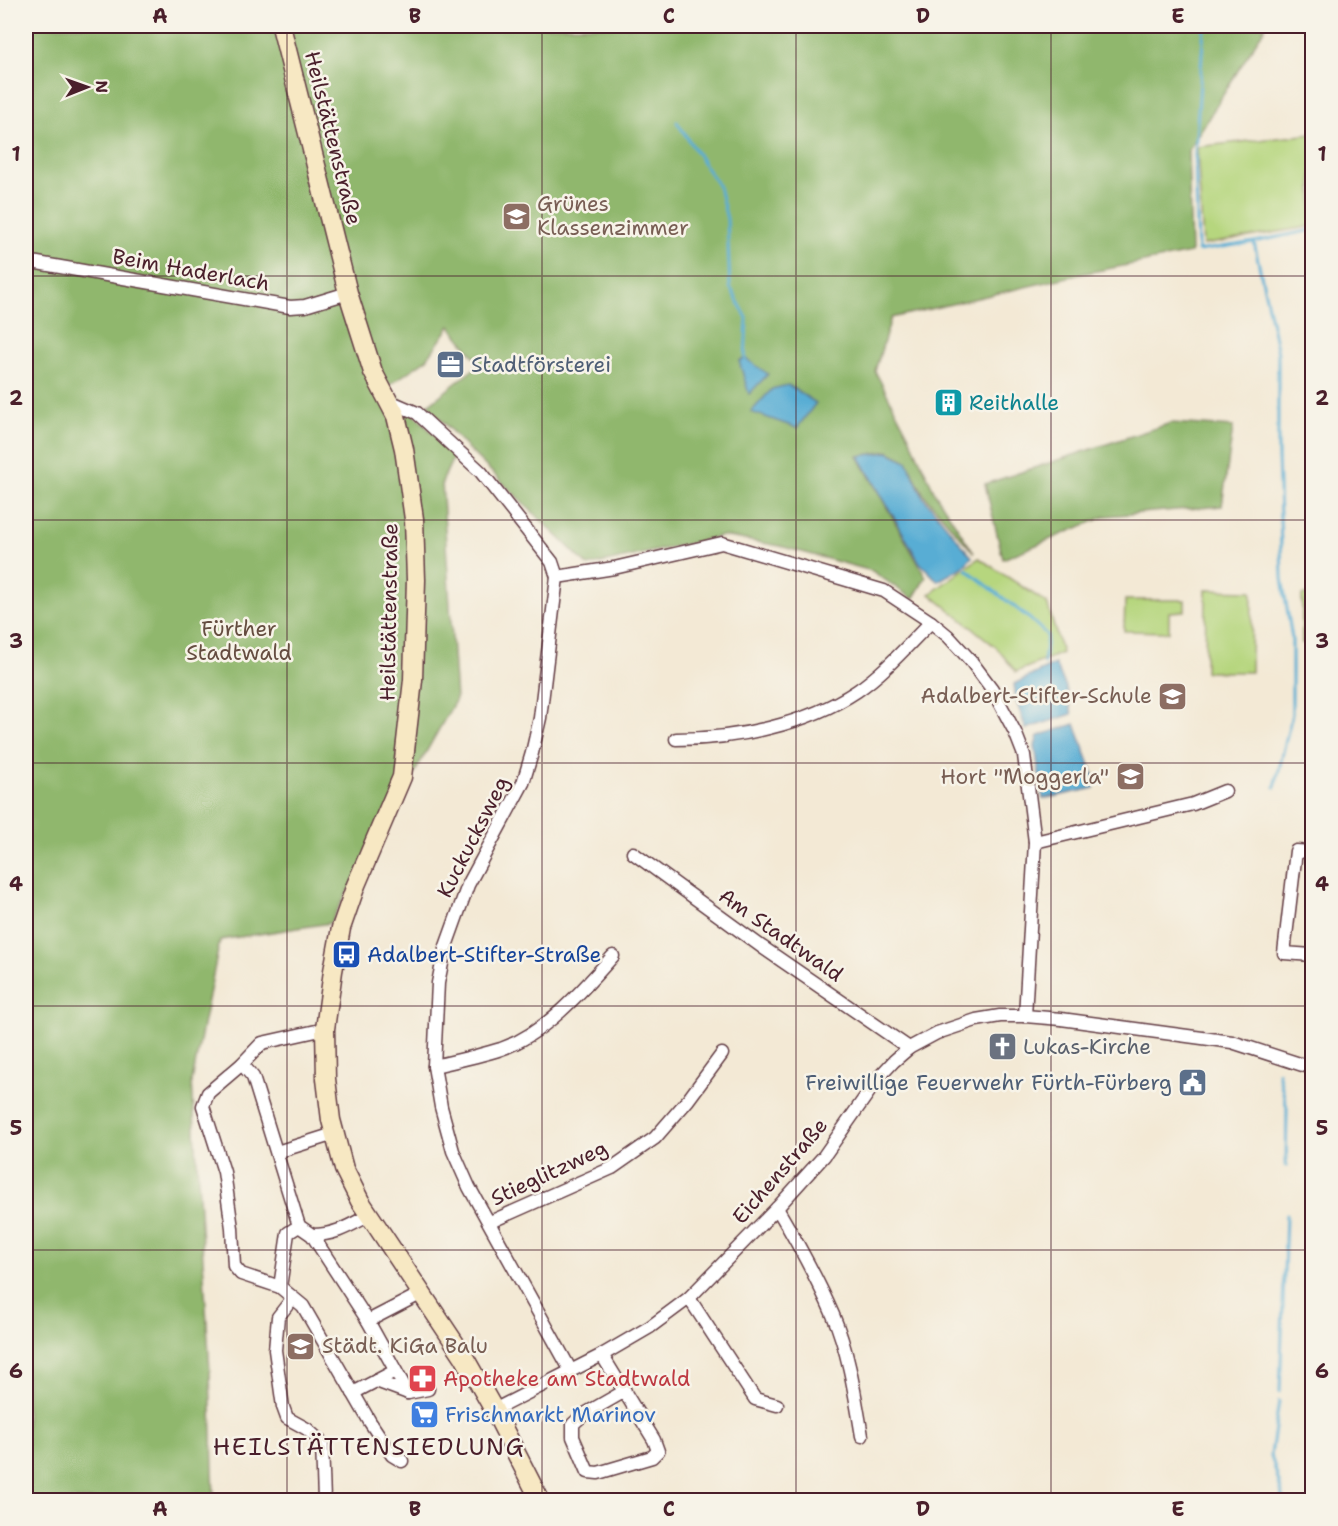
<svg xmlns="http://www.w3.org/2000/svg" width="1338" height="1526" font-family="'Shantell Sans',sans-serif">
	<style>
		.green { fill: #b6d67e; stroke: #807a54; stroke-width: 1.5 }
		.forest { fill: #90b76d; stroke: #6d6b4c; stroke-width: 1.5 }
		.water { fill: #58add4; stroke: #516680; stroke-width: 1.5 }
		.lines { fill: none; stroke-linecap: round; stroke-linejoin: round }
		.stream { stroke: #58add4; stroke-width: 3 }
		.street-casing { stroke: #633d44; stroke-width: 15 }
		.secondary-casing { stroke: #633d44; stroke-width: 21 }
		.street { stroke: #fff; stroke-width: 12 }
		.secondary { stroke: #f7e8c3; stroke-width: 18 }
		.grid { fill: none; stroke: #4a1f2b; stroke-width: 1.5; stroke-opacity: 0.55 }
		.labels { text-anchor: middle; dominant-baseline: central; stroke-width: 5; stroke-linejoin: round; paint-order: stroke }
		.street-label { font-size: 21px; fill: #4a1f2b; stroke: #f7f3e8 }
		.education-label { font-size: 21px; fill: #785e54; stroke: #f7f3e8; text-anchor: start }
		.service-label { font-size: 21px; fill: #4e5e75; stroke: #f7f3e8; text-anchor: start }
		.culture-label { font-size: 21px; fill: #0d838f; stroke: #f7f3e8; text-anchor: start }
		.park-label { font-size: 21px; fill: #654d40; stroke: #f7f3e8 }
		.transit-label { font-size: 21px; fill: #164399; stroke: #f7f3e8; text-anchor: start }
		.worship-label { font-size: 21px; fill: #5b616d; stroke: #f7f3e8; text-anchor: start }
		.health-label { font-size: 21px; fill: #be3a42; stroke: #f7f3e8; text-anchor: start }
		.shop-label { font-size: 21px; fill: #366cbe; stroke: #f7f3e8; text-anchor: start }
		.quarter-label { font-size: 24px; letter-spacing: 1.5px; fill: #4a1f2b; stroke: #f7f3e8 }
		.neatline { fill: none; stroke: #4a1f2b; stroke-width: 2 }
		.grid-label { font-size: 20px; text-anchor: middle; font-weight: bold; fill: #4a1f2b }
	</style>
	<rect width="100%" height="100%" fill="#f7f3e8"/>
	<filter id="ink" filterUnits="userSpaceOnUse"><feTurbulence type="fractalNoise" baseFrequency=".0167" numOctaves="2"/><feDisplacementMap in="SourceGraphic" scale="12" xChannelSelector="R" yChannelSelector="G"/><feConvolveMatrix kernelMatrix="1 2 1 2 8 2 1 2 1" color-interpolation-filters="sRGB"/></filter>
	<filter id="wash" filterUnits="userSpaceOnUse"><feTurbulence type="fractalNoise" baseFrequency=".008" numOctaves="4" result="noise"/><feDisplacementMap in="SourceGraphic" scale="24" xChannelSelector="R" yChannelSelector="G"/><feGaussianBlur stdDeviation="1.35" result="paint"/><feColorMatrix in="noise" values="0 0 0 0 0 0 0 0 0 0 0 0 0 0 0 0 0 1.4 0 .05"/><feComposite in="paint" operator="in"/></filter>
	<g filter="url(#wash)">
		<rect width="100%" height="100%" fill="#f3e9d5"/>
		<g class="green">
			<polygon points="1312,134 1312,226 1203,245 1197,147"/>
			<polygon points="979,558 1047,603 1062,653 1016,672 997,648 930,594"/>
			<polygon points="1206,590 1252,591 1251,672 1205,672"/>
			<rect x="1302" y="595" width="10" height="48"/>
			<polygon points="1125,600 1185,600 1185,611 1169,612 1169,632 1124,631"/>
		</g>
		<g class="forest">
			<polygon points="26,26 1266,26 1188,151 1191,253 1081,274 891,318 875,371 908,434 936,495 974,553 924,495 907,461 888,451 858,456 926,577 913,599 872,571 780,546 722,536 588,566 465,446 428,405 480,364 450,326 427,359 388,386 454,456 442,482 456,699 330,923 220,940 192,1081 210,1372 214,1500 26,1500"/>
			<polygon points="1171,423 1233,427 1222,506 1106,516 1003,559 985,484"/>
		</g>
		<g class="water">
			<polygon points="745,358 768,374 749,394 739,361"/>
			<polygon points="788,385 816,403 797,428 751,412 772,389"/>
			<polygon points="888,452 907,461 923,497 972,557 963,567 938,581 920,563 859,456"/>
			<polygon points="1055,664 1066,687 1072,714 1026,729 1016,700 1014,684"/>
			<polygon points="1075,724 1096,782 1094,788 1043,799 1035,746 1038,736"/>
		</g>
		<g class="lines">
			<g class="stream">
				<polyline points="1204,26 1195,153 1198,251 1254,242 1278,353 1278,456 1282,578 1292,639 1292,714 1275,787"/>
				<polyline points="677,122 719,187 727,219 730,287 747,318 745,358"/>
				<polyline points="1254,242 1312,230"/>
				<polyline points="966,569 1030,619 1047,635 1044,663"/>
				<polyline points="1278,1072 1287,1108 1286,1166"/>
				<polyline points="1280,1392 1286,1215"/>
				<polyline points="1279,1401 1271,1455 1284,1500"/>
			</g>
		</g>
	</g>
	<g filter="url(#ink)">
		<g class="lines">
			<defs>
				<g id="street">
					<polyline points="26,261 290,307 305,306 348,293"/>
					<polyline points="389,401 417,413 481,472 552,562 557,577 540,718 532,753 523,783 468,885 445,949 438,983 434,1066 441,1107 453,1151 469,1187 571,1371"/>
					<polyline points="557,577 614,568 722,543 884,591 931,622 948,636 971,661 992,689 1015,732 1024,755 1035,842 1025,1016"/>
					<path d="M676,739C736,739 806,725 857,691C885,672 907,646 931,622"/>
					<polyline points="1035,842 1193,804 1225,791"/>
					<polyline points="1312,852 1296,851 1284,953 1312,955"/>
					<polyline points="633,853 762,947 909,1048"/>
					<polyline points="325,1029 262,1043 242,1064 208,1093 203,1106 224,1172 232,1228 234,1266 241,1274 280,1287 303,1306 370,1422 392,1455 402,1461"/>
					<polyline points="242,1064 253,1077 299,1226 312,1235 368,1321 408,1393 428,1389"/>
					<path d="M434,1066C456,1061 479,1056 501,1049C546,1033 582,991 613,956"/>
					<polyline points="277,1152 334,1134"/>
					<path d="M777,1208C797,1242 817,1278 833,1315C849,1353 855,1395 862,1436"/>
					<polyline points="490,1222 612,1168 655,1138 688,1100 722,1054"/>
					<path d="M312,1235C335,1235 349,1226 368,1216"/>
					<polyline points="280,1287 288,1233 299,1226"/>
					<polyline points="689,1298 755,1399 777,1405"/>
					<polyline points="292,1299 278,1317 275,1350 283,1407 287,1418 307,1429 322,1443 324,1500"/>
					<polyline points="368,1321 422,1293"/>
					<polyline points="602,1355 654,1440 658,1451 652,1457 598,1473 588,1472 573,1437 573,1424 583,1415 625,1391"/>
					<polyline points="395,1371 376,1381 408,1393"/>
					<polyline points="353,1393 376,1381"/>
					<polyline points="494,1410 602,1355 650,1327 689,1298 777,1208 824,1156 880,1076 894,1061 909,1048 937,1033 976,1020 1000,1016 1025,1016 1061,1019 1232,1042 1312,1068"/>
				</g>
				<polyline id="secondary" points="281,26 348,293 373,372 396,416 404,449 414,519 416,580 413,680 402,777 356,885 341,928 333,971 325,1029 326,1079 331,1120 344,1169 360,1201 464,1357 494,1410 540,1500"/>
			</defs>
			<use href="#street" class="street-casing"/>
			<use href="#secondary" class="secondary-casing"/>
			<use href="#street" class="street"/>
			<use href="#secondary" class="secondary"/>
		</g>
	</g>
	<path class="grid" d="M287,26V1500M542,26V1500M796,26V1500M1051,26V1500M26,276H1312M26,520H1312M26,763H1312M26,1006H1312M26,1250H1312"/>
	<defs>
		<symbol id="school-square" viewBox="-11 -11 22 22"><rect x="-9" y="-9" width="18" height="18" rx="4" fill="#8d6e63" stroke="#f7f3e8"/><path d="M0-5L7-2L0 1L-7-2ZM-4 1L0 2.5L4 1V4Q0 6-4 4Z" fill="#fff"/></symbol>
		<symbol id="office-square" viewBox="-11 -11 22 22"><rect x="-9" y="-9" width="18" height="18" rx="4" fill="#5c6f8a" stroke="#f7f3e8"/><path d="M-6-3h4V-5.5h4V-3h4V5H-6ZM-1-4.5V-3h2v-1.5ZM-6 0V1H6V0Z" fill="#fff"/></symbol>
		<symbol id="building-square" viewBox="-11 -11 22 22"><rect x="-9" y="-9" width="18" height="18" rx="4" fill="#0f9aa8" stroke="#f7f3e8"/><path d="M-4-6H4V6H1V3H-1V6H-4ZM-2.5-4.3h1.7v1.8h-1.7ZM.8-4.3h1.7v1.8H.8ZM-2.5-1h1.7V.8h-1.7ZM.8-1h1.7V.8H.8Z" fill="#fff"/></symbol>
		<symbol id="bus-square" viewBox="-11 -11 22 22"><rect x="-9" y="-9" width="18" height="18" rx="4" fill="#1a4fb4" stroke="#f7f3e8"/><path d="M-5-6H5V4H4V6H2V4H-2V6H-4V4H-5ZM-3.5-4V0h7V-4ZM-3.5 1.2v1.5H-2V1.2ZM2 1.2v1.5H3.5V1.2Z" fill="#fff"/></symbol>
		<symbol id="church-square" viewBox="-11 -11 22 22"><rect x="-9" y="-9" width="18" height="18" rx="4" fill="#6b7280" stroke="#f7f3e8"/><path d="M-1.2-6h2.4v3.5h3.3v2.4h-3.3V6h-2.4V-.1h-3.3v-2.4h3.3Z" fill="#fff"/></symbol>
		<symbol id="civic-square" viewBox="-11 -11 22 22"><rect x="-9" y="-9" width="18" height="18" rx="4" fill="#5c6f8a" stroke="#f7f3e8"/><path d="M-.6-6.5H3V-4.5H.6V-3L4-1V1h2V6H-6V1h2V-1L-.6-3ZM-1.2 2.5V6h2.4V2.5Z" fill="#fff"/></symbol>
		<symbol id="pharmacy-square" viewBox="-11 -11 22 22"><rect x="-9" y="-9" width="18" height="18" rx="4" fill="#e0444e" stroke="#f7f3e8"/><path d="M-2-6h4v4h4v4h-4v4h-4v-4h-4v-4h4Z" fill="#fff"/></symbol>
		<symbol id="supermarket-square" viewBox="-11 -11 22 22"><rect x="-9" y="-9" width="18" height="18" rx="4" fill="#3f7fe0" stroke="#f7f3e8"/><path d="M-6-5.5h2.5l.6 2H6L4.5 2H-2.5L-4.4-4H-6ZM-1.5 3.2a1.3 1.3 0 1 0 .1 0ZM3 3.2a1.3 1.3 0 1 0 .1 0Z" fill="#fff"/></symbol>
	</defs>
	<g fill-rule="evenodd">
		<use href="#school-square" x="500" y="200" width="33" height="33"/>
		<use href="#office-square" x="434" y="348" width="33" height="33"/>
		<use href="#building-square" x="932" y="386" width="33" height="33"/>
		<use href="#school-square" x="1156" y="680" width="33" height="33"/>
		<use href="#school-square" x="1114" y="760" width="33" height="33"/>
		<use href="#bus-square" x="330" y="938" width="33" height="33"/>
		<use href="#church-square" x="986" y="1030" width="33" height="33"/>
		<use href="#civic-square" x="1176" y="1066" width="33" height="33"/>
		<use href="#school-square" x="284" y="1330" width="33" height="33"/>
		<use href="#pharmacy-square" x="406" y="1362" width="33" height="33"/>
		<use href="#supermarket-square" x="408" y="1398" width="33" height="33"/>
	</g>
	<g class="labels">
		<g class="street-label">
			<text transform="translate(333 138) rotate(76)">Heilstättenstraße</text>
			<text transform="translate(191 270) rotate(10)">Beim Haderlach</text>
			<text transform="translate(389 612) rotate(-89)">Heilstättenstraße</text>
			<text transform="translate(473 837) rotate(-63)">Kuckucksweg</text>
			<text transform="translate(781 935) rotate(35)">Am Stadtwald</text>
			<text transform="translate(780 1171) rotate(-49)">Eichenstraße</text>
			<text transform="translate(549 1173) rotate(-25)">Stieglitzweg</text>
		</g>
		<g class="education-label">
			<text x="537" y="204">Grünes<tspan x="537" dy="24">Klassenzimmer</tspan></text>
			<text x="1152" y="696" text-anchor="end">Adalbert-Stifter-Schule</text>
			<text x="1109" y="777" text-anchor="end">Hort "Moggerla"</text>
			<text x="322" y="1346">Städt. KiGa Balu</text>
		</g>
		<g class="service-label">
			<text x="471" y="365">Stadtförsterei</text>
			<text x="1172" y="1083" text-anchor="end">Freiwillige Feuerwehr Fürth-Fürberg</text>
		</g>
		<g class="culture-label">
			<text x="969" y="403">Reithalle</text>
		</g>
		<g class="park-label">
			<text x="239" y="629">Fürther<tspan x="239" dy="24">Stadtwald</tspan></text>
		</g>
		<g class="transit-label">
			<text x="367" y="955">Adalbert-Stifter-Straße</text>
		</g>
		<g class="worship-label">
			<text x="1023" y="1047">Lukas-Kirche</text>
		</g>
		<g class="health-label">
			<text x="443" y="1379">Apotheke am Stadtwald</text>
		</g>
		<g class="shop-label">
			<text x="445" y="1415">Frischmarkt Marinov</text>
		</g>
		<g class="quarter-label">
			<text x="369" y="1447">HEILSTÄTTENSIEDLUNG</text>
		</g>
	</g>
	<rect width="1338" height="1526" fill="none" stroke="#f7f3e8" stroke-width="66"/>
	<g transform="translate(87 87) rotate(89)" stroke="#f7f3e8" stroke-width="4.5" paint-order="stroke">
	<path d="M0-4.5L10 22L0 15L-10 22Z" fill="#4a1f2b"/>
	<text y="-9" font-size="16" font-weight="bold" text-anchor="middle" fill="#4a1f2b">N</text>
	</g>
	<rect x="33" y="33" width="1272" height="1460" class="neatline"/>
	<g class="grid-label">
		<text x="160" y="23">A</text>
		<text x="415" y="23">B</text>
		<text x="669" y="23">C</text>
		<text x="923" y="23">D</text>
		<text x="1178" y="23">E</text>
		<text x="16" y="161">1</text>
		<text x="1322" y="161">1</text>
		<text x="16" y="405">2</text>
		<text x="1322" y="405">2</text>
		<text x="16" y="648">3</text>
		<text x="1322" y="648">3</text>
		<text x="16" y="891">4</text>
		<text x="1322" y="891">4</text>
		<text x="16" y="1135">5</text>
		<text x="1322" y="1135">5</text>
		<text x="16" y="1378">6</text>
		<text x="1322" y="1378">6</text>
		<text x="160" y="1516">A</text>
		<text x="415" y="1516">B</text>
		<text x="669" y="1516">C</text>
		<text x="923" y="1516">D</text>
		<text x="1178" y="1516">E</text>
	</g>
</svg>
